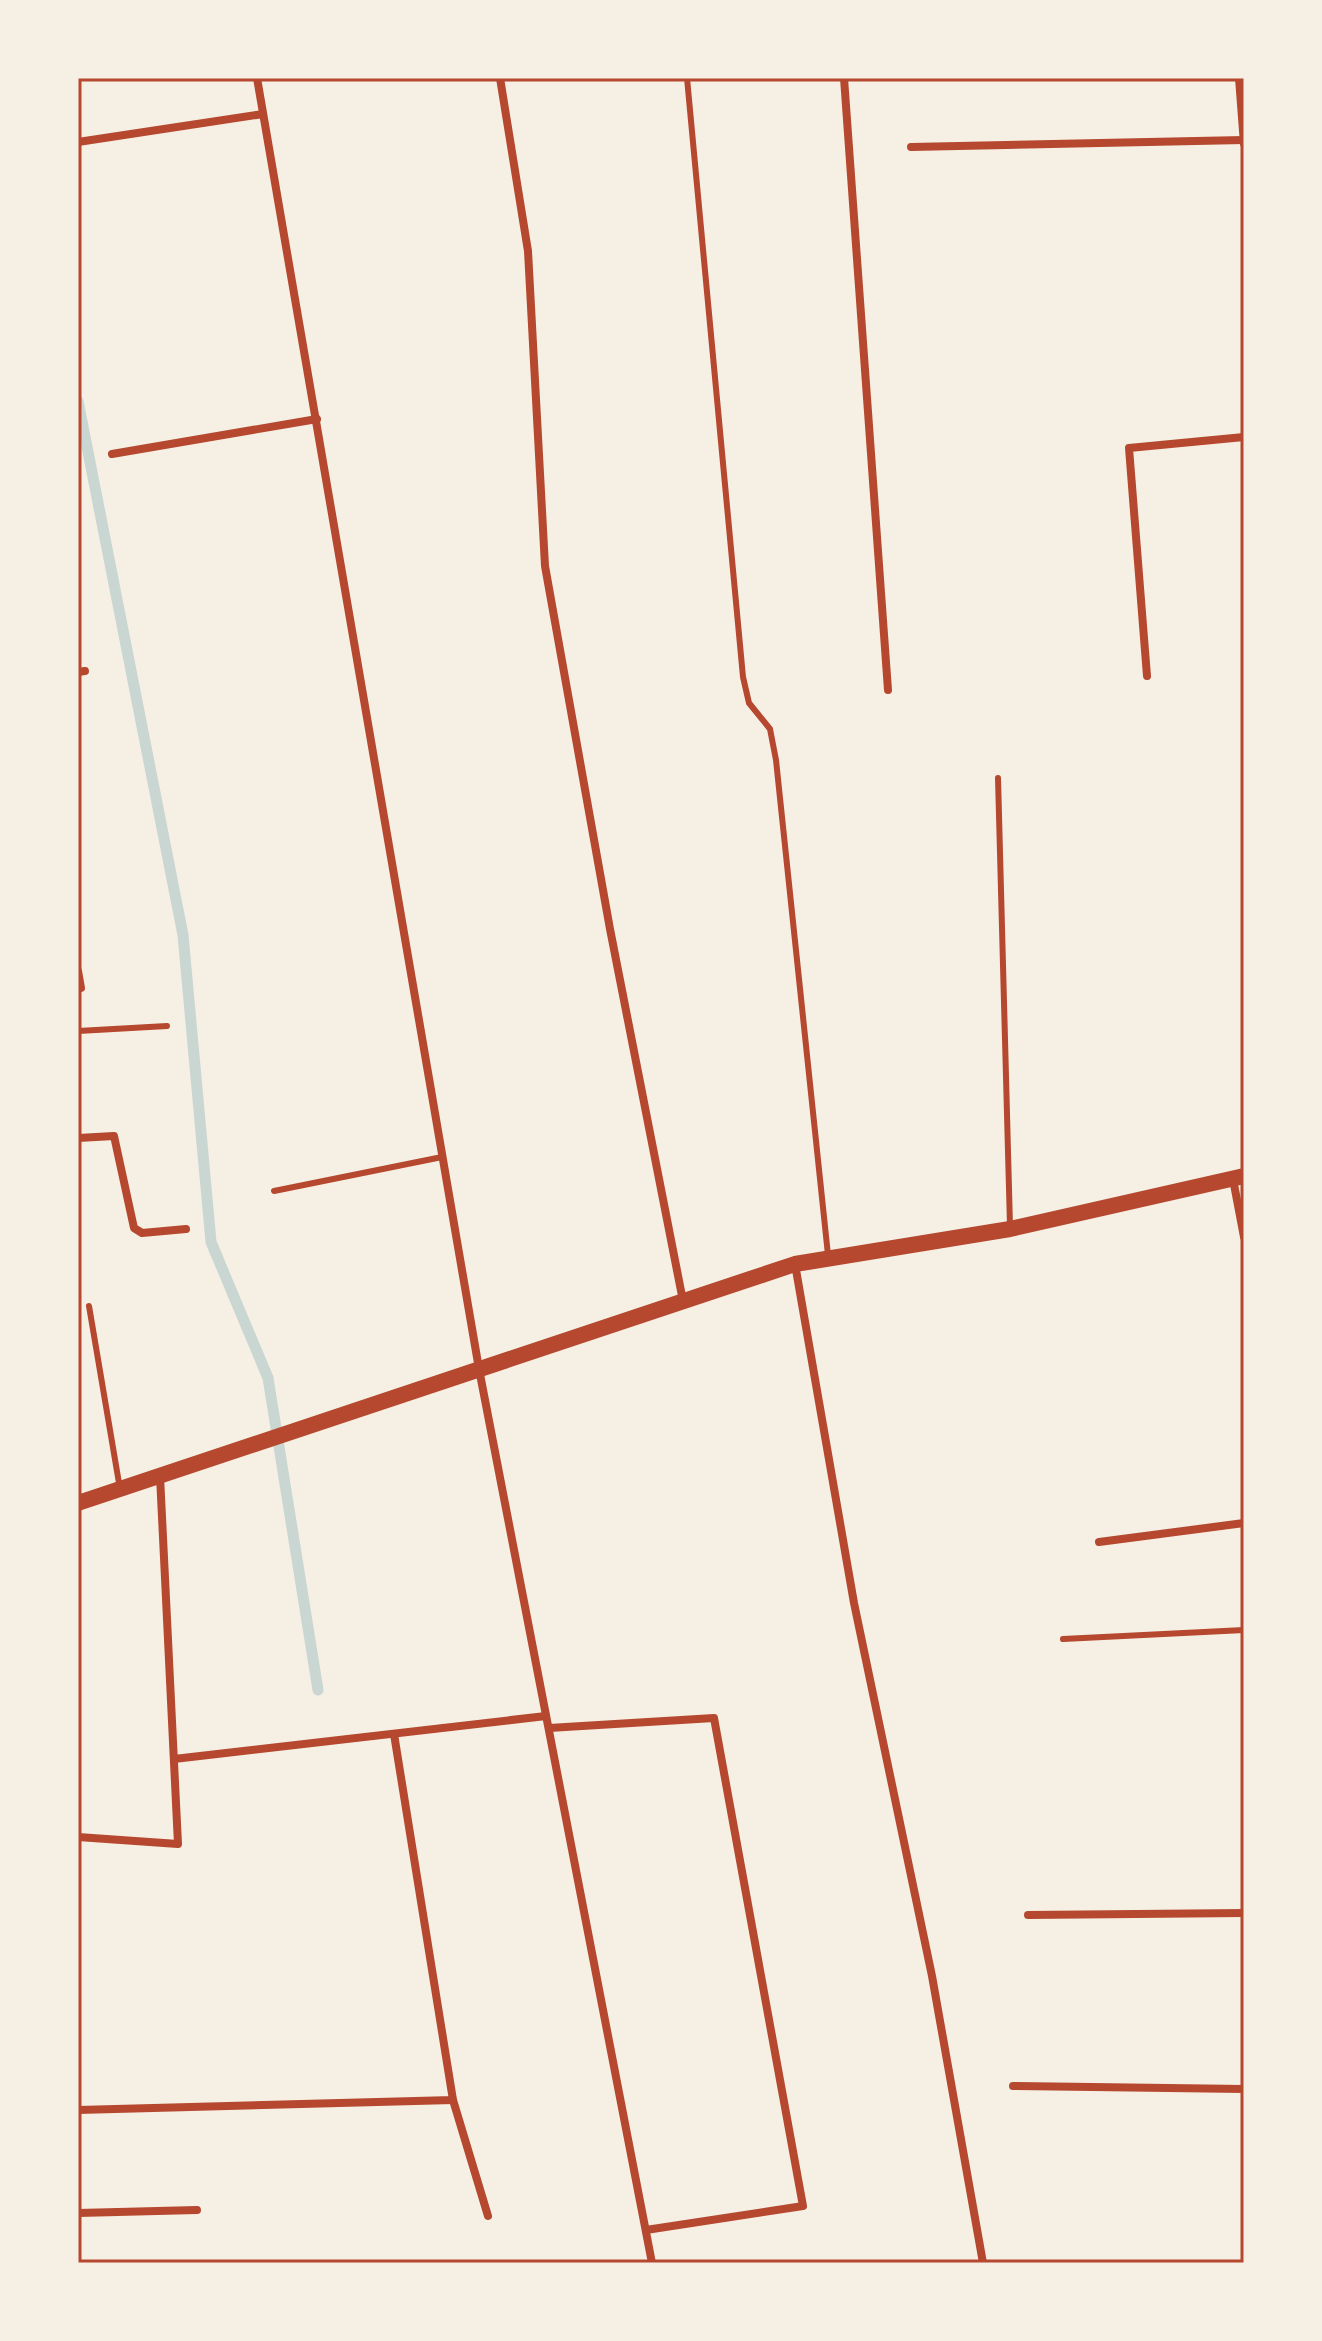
<svg xmlns="http://www.w3.org/2000/svg" width="1322" height="2341" font-family="'Libre Baskerville',serif">
	<style>
		.lines { fill: none; stroke-linecap: round; stroke-linejoin: round }
		.stream { stroke: #c9d6d2; stroke-width: 11 }
		.service { stroke: #b5482f; stroke-width: 6 }
		.minor { stroke: #b5482f; stroke-width: 8 }
		.secondary { stroke: #b5482f; stroke-width: 16 }
		.neatline { fill: none; stroke: #b5482f; stroke-width: 3 }
	</style>
	<rect width="100%" height="100%" fill="#f6efe4"/>
	<g class="lines">
		<polyline class="stream" points="78,401 183,935 211,1242 268,1378 318,1690"/>
		<g class="service">
			<polyline points="687,78 743,677 749,703 770,729 776,760 828,1255"/>
			<polyline points="998,778 1010,1226"/>
			<polyline points="78,1031 167,1026"/>
			<polyline points="274,1191 442,1157"/>
			<polyline points="89,1306 120,1489"/>
			<polyline points="1063,1639 1244,1630"/>
		</g>
		<g class="minor">
			<polyline points="257,78 479,1369 652,2263"/>
			<polyline points="500,78 528,251 545,566 610,929 683,1301"/>
			<polyline points="844,78 888,690"/>
			<polyline points="1239,78 1244,144"/>
			<polyline points="78,142 263,114"/>
			<polyline points="911,147 1244,140"/>
			<polyline points="112,454 317,419"/>
			<polyline points="78,672 85,671"/>
			<polyline points="1147,676 1129,448 1244,437"/>
			<polyline points="78,971 81,988"/>
			<polyline points="78,1138 114,1136 134,1228 142,1233 186,1229"/>
			<polyline points="1233,1179 1244,1237"/>
			<polyline points="795,1264 854,1603 932,1976 983,2263"/>
			<polyline points="1099,1542 1244,1523"/>
			<polyline points="549,1728 714,1718 803,2206 646,2230"/>
			<polyline points="174,1759 546,1716"/>
			<polyline points="78,1837 178,1844 160,1476"/>
			<polyline points="1028,1915 1244,1913"/>
			<polyline points="1013,2086 1244,2089"/>
			<polyline points="453,2100 488,2216"/>
			<polyline points="78,2110 453,2100 394,1734"/>
			<polyline points="78,2213 197,2210"/>
		</g>
		<polyline class="secondary" points="78,1503 795,1264 1010,1229 1244,1176"/>
	</g>
	<rect width="1322" height="2341" fill="none" stroke="#f6efe4" stroke-width="160"/>
	<rect x="80" y="80" width="1162" height="2181" class="neatline"/>
</svg>
